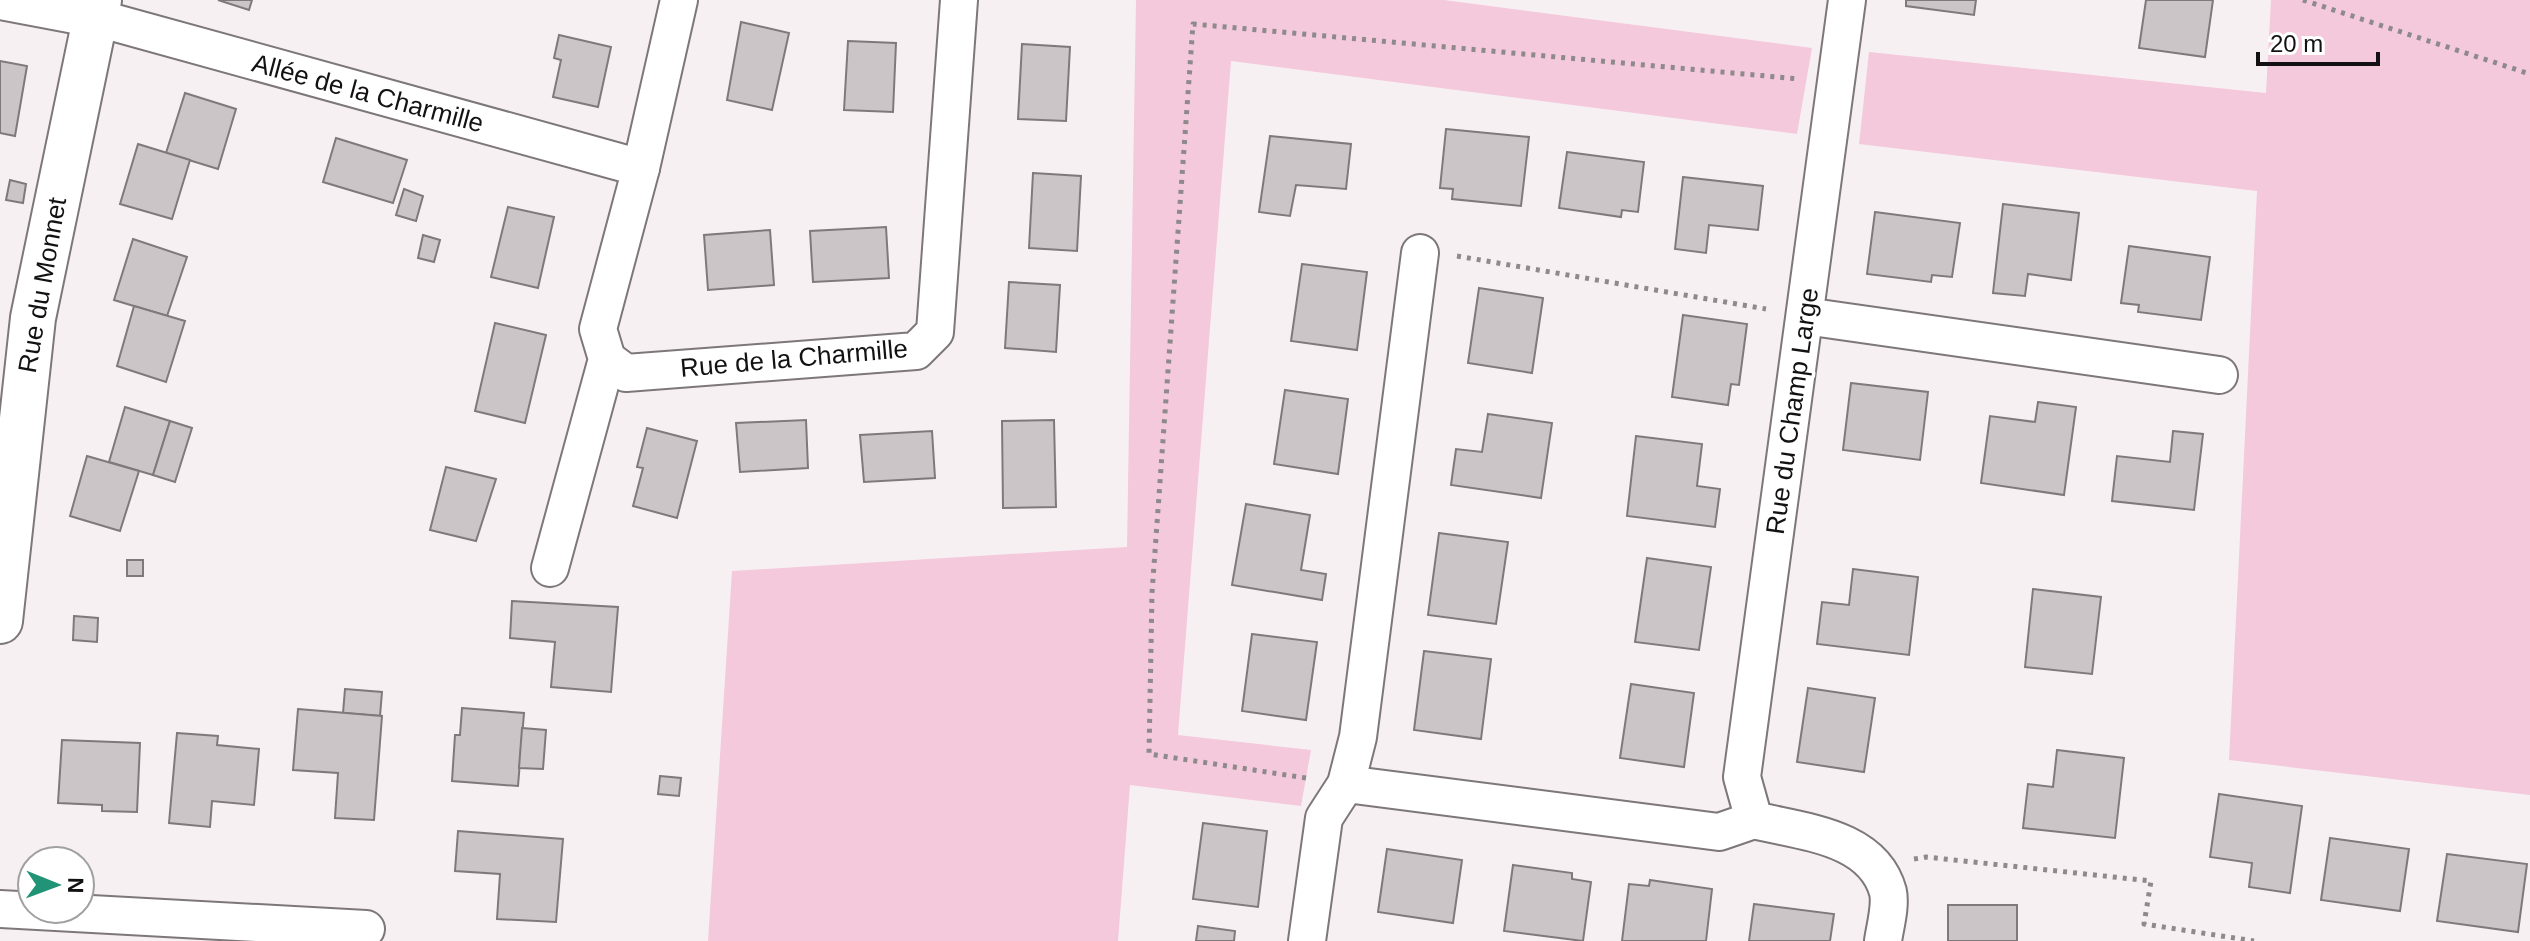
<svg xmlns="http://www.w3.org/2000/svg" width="2530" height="941" font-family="Arial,sans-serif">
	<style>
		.green { fill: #f4c9db }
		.building { fill: #ccc5c7; stroke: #80797c; stroke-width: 2 }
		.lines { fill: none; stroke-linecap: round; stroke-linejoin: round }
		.minor-casing { stroke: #7d7779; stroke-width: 40 }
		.tertiary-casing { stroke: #7d7779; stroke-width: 48 }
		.path { stroke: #8e898b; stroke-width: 5; stroke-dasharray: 4 6; stroke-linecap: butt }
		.minor { stroke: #fff; stroke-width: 36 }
		.tertiary { stroke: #fff; stroke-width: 44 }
		.labels { text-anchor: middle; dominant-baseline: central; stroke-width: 7; stroke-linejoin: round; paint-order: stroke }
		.street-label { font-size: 26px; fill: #131112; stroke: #fff }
	</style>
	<rect width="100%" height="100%" fill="#f7f0f3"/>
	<g class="green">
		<polygon points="1136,0 1444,0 1812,48 1797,134 1231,61 1178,735 1311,750 1301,806 1130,785 1118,941 708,941 732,571 1127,547"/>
		<polygon points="2271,0 2530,0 2530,795 2229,760 2257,191 1859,144 1869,52 2266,93"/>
	</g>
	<g class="building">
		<polygon points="218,0 252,0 249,10"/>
		<polygon points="1906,0 1976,0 1974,15 1906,6"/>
		<polygon points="2146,0 2213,0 2205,57 2139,48"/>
		<polygon points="741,22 789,33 772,110 727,100"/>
		<polygon points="559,35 611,47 598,107 553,97 561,60 554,58"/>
		<polygon points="848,41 896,43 893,112 844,110"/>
		<polygon points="1022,44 1070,47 1066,121 1018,119"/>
		<polygon points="0,61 27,66 15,136 0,133"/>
		<polygon points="185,93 236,109 218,169 166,153"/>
		<polygon points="1446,129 1529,137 1521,206 1452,199 1453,189 1440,188"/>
		<polygon points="1270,136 1351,144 1346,189 1296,185 1290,216 1259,212"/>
		<polygon points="336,138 407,160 393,203 323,182"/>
		<polygon points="138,144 190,160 172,219 120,204"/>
		<polygon points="1567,152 1644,162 1638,212 1622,210 1621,217 1559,208"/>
		<polygon points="1033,173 1081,176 1077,251 1029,248"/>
		<polygon points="1683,177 1763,186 1758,230 1709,225 1706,253 1675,249"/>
		<polygon points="10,180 26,184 23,203 6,200"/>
		<polygon points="404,189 423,196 416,221 396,215"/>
		<polygon points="2003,204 2079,213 2071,280 2028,274 2025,296 1993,293"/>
		<polygon points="508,207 554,217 538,288 491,277"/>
		<polygon points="1875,212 1960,223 1952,277 1932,275 1931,282 1867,274"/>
		<polygon points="886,227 889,278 813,282 810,231"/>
		<polygon points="770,230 774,285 708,290 704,235"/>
		<polygon points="423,235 440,240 434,262 418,258"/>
		<polygon points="133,239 187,257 167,316 114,300"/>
		<polygon points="2129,246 2210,257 2201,320 2138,312 2139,305 2121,303"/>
		<polygon points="1302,264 1367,272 1357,350 1291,341"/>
		<polygon points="1009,282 1060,285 1056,352 1005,348"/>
		<polygon points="1479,288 1543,298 1532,373 1468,363"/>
		<polygon points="134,306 185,321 166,382 117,366"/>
		<polygon points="1683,315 1747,324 1739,385 1731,384 1728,405 1672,397"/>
		<polygon points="495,323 546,335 525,423 475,411"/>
		<polygon points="1851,383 1928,392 1920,460 1843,450"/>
		<polygon points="1285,390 1348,399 1338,474 1274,464"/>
		<polygon points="2038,402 2076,407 2064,495 1981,483 1990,416 2035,422"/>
		<polygon points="125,407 170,421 153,475 109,462"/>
		<polygon points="1488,414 1552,423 1541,498 1451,485 1456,449 1482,452"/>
		<polygon points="806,420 808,468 740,472 736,423"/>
		<polygon points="1054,420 1056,507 1003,508 1002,421"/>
		<polygon points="170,421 192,428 175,482 153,475"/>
		<polygon points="647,428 697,441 677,518 633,506 643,468 637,467"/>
		<polygon points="932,431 935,478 864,482 860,435"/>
		<polygon points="2173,431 2203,434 2194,510 2112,501 2117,456 2170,462"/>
		<polygon points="1636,436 1702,444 1697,486 1720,489 1715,527 1627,516"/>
		<polygon points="87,456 139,471 120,531 70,516"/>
		<polygon points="446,467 496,479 476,541 430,530"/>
		<polygon points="1246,504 1310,515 1301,570 1326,574 1322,600 1232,585"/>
		<polygon points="1439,533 1508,542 1496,624 1428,615"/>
		<polygon points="1647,558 1711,567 1699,650 1635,642"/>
		<rect x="127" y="560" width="16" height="16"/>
		<polygon points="1853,569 1918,577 1909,655 1817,644 1822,602 1849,605"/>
		<polygon points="2033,589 2101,597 2092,674 2025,667"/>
		<polygon points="512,601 618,607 611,692 551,687 555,642 510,638"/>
		<polygon points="74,616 98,618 97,642 73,640"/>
		<polygon points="1252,634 1317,642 1306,720 1242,711"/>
		<polygon points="1424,651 1491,659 1481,739 1414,730"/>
		<polygon points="1631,684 1694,693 1684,767 1620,758"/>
		<polygon points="1808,688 1875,698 1864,772 1797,762"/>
		<polygon points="345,689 382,692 380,716 343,713"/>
		<polygon points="462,708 524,713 518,786 452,781 455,735 460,735"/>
		<polygon points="298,709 382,716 374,820 335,818 338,773 293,770"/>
		<polygon points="522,728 546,730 543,769 519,768"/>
		<polygon points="177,733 218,736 217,745 259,749 254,805 212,801 210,827 169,823"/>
		<polygon points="62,740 140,743 137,812 102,811 102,805 58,803"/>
		<polygon points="2057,750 2124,758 2115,838 2023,828 2028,784 2053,787"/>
		<polygon points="660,776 681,778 679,796 658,794"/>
		<polygon points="2219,794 2302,806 2290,893 2249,887 2252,863 2210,857"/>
		<polygon points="1203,823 1267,831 1258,907 1193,899"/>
		<polygon points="458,831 563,839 556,922 497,919 500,874 455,871"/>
		<polygon points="2330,838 2409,849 2400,911 2321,900"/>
		<polygon points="1387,849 1462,860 1453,923 1378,912"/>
		<polygon points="2447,854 2527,864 2518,932 2437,921"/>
		<polygon points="1513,865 1572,873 1572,879 1591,882 1583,941 1504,931"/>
		<polygon points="1650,880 1712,889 1706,941 1622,941 1629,884 1649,886"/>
		<polygon points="1754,904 1834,914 1830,941 1749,941"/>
		<rect x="1948" y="905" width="69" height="36"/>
		<polygon points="1198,926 1235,931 1234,941 1196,941"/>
	</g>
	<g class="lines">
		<defs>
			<g id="minor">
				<path d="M1847,0L1742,777L1754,820C1802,832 1873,836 1888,892C1891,906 1885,927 1883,941"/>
				<polyline points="0,1 112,22 641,168"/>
				<polyline points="1805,316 2219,375"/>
				<polyline points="607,359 626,373 916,351 935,332 959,0"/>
				<polyline points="550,568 607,359 598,329 641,168 679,0"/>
				<polyline points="1346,784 1719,832 1754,820"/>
				<polyline points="0,909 366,929"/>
				<polyline points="1307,941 1324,818 1346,784 1358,737 1420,253"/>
			</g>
			<polyline id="tertiary" points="0,621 33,318 99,0"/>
		</defs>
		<use href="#minor" class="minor-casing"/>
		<use href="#tertiary" class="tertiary-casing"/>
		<g class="path">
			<polyline points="2303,0 2530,74"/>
			<polyline points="1457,256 1766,309"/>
			<polyline points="1306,778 1149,754 1152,593 1193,24 1799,79"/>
			<polyline points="1914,859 1926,857 2151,881 2144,924 2254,941"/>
		</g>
		<use href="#minor" class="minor"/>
		<use href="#tertiary" class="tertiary"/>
	</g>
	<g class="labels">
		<g class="street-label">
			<text transform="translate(368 93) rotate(15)">Allée de la Charmille</text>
			<text transform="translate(42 285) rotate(-80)">Rue du Monnet</text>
			<text transform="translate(794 358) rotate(-5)">Rue de la Charmille</text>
			<text transform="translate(1792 411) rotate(-82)">Rue du Champ Large</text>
		</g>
	</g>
	<g transform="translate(56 885) rotate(91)"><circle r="38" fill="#ffffff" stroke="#a1a0a0" stroke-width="2"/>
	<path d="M0-6L14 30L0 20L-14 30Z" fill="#219478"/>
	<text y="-12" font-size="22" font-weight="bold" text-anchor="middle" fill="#131112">N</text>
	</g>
	<path d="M2258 52v12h120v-12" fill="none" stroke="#131112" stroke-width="4"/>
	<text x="2270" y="52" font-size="24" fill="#131112" stroke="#ffffff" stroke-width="6" paint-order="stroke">20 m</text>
</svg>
